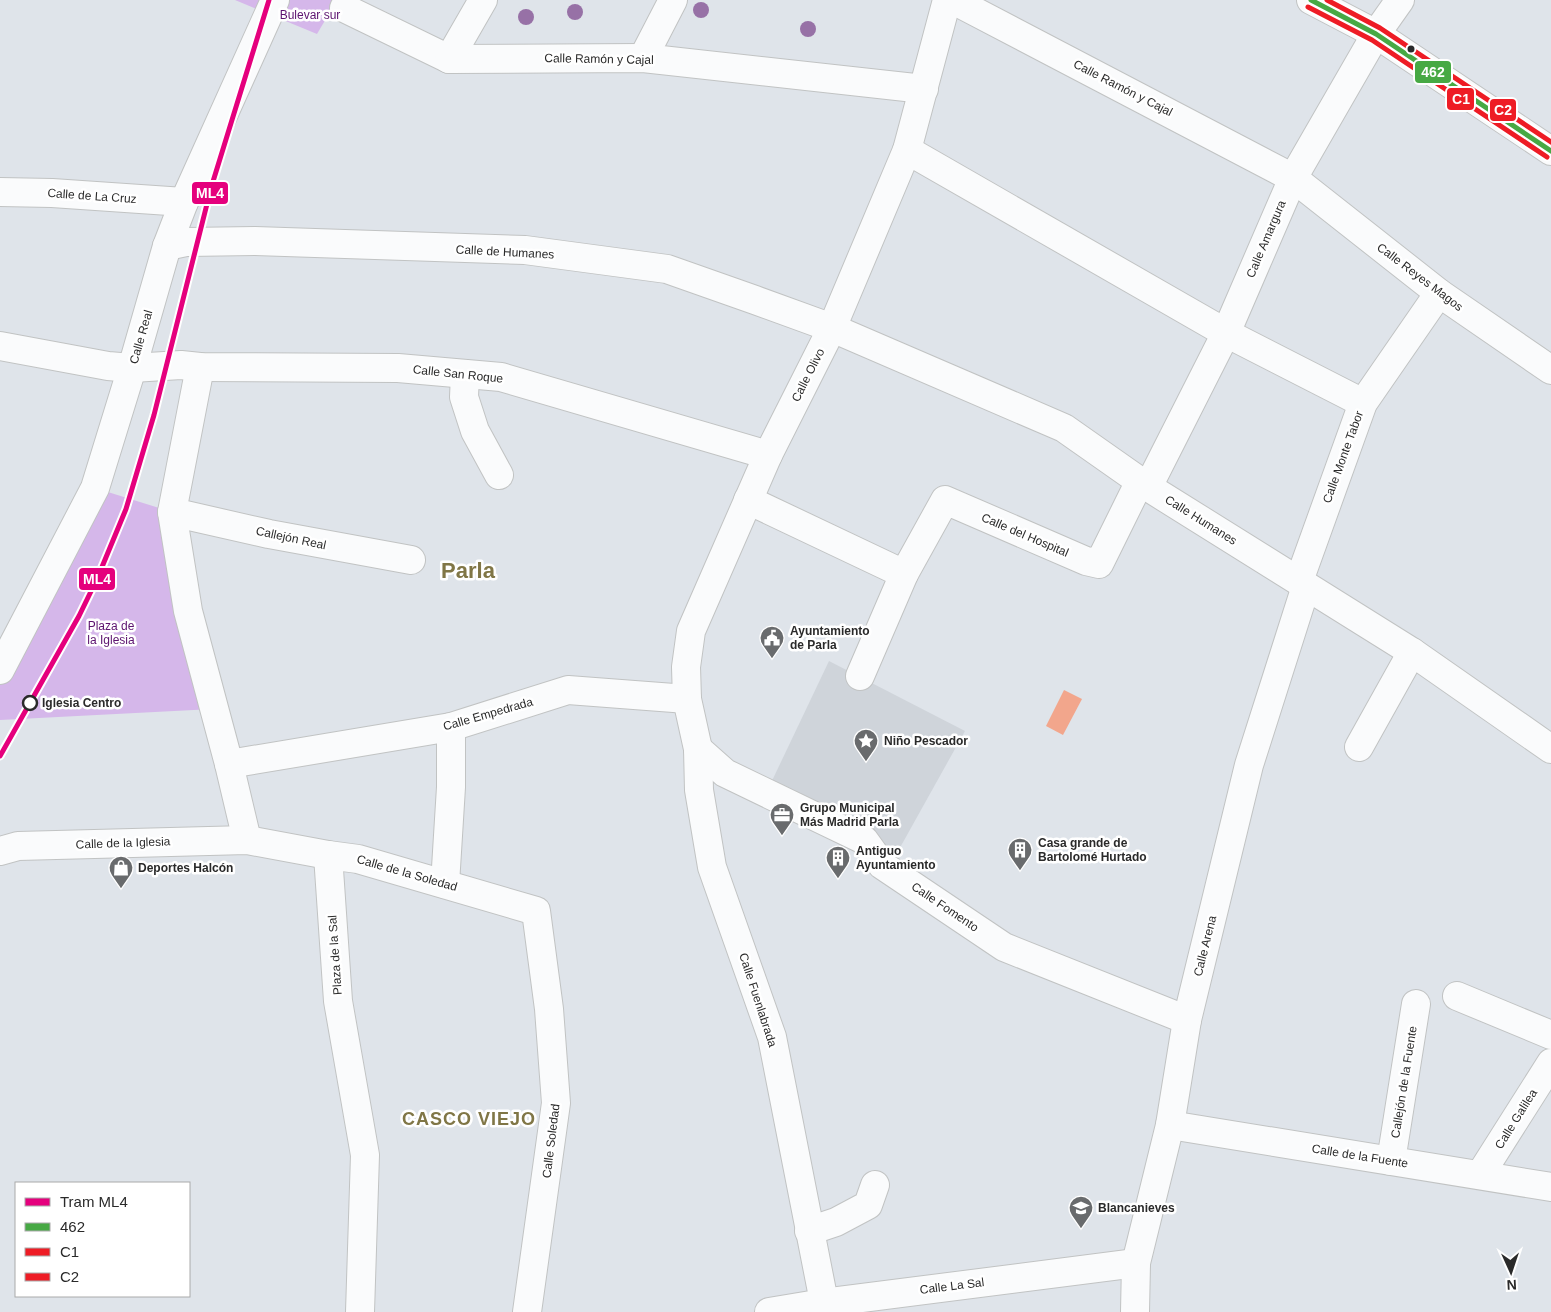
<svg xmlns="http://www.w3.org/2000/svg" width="1551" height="1312" font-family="Helvetica,sans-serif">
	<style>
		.green { fill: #d5b7ea }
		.plaza { fill: #cfd4da }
		.water { fill: #f2a68c }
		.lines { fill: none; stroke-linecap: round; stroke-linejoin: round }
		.minor-casing { stroke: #c1c3c3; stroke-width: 30 }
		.minor { stroke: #fafbfc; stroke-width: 28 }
		.bus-1-casing { stroke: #fff; stroke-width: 9 }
		.bus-2-casing { stroke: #fff; stroke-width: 9 }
		.bus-3-casing { stroke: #fff; stroke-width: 9 }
		.bus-1 { stroke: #47a944; stroke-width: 5 }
		.bus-2 { stroke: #ee1c25; stroke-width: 5 }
		.bus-3 { stroke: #ee1c25; stroke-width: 5 }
		.tram-1-casing { stroke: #fff; stroke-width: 9 }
		.tram-1 { stroke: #e5007d; stroke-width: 5 }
		.tree { fill: #9771a6 }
		.bus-dot { fill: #2a2a2a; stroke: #fff; stroke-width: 2 }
		.stop-dot { fill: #fff; stroke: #2a2a2a; stroke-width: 2.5 }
		.labels { text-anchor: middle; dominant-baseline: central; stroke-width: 5; stroke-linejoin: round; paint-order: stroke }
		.park-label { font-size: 12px; fill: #5c136f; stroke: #fff }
		.street-label { font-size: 12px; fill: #2a2a2a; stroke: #fff }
		.poi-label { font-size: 12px; font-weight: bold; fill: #2a2a2a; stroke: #fff; text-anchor: start }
		.stop-label { font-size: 12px; font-weight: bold; fill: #2a2a2a; stroke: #fff; text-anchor: start }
		.district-label { font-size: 18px; font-weight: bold; letter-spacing: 1px; fill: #807646; stroke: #fff }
		.town-label { font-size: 22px; font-weight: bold; fill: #807646; stroke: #fff }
		.line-badge { stroke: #fff; stroke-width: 2 }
		.badge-label { font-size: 14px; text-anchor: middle; font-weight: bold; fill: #fff }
	</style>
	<rect width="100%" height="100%" fill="#dfe4ea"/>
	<g class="green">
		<polygon points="235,0 337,0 317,34"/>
		<polygon points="95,488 172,512 213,709 0,720 0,670"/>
	</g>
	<polygon class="plaza" points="829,661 965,731 897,853 770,785"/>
	<polygon class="water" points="1064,690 1082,699 1063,735 1046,726"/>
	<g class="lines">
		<defs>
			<g id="minor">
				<polyline points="953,0 1293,178 1439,293 1551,370"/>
				<polyline points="1311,0 1376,34 1551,151"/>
				<polyline points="344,8 449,59 643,58 924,89"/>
				<polyline points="643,58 673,0"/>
				<polyline points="449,59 483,0"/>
				<polyline points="907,150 1226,333 1363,403"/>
				<polyline points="0,192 52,193 184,202"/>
				<polyline points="167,246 186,242 255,241 525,250 667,269 755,300 832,328 1064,428 1148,487 1412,652 1551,749"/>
				<polyline points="0,346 108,366 132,368 181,365 200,367 398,368 501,377 768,455"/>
				<polyline points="200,367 172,512 188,611 229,764 247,840"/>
				<polyline points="465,374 464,397 475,431 499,475"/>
				<polyline points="1148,487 1226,333 1293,178 1376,34 1400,0"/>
				<polyline points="748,500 904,574 860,676"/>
				<polyline points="172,512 269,534 411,560"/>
				<polyline points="904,574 945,500 1086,561 1099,564 1140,481"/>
				<polyline points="1299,581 1363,403 1439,293"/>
				<polyline points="0,670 95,488 132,368 167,246 184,202 275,0"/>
				<polyline points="1359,747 1412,652"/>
				<polyline points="698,749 725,773 864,840 882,865 1004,947 1187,1020"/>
				<polyline points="229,764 451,727 568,690 687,699"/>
				<polyline points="0,851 18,846 247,840 328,855 358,859 536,911 549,1009 556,1103 527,1312"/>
				<polyline points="328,855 338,1001 365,1155 360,1312"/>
				<polyline points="445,884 451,787 451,727"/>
				<polyline points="1457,996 1551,1035"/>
				<polyline points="1170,1125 1551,1187"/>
				<polyline points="1391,1161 1416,1004"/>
				<polyline points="1480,1175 1551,1063"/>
				<polyline points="809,1231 836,1222 868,1205 875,1185"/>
				<polyline points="769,1312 823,1303 1136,1263"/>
				<polyline points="826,1312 772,1037 712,867 699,790 698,749 687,699 686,667 691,631 768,455 832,328 907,150 947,0"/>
				<polyline points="1135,1312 1136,1263 1170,1125 1187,1020 1249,765 1306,586"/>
			</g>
		</defs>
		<use href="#minor" class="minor-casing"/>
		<use href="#minor" class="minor"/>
		<defs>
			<polyline id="bus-1" points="1311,0 1376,34 1551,151"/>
			<polyline id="bus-2" points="1308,7 1372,40 1547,157"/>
			<polyline id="bus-3" points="1327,0 1380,28 1551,142"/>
		</defs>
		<use href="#bus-1" class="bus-1-casing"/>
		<use href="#bus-2" class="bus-2-casing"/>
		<use href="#bus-3" class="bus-3-casing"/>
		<use href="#bus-1" class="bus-1"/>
		<use href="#bus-2" class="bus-2"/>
		<use href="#bus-3" class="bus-3"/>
		<defs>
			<polyline id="tram-1" points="0,756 79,616 97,579 126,509 154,415 211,188 269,0"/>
		</defs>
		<use href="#tram-1" class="tram-1-casing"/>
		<use href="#tram-1" class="tram-1"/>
	</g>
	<g class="tree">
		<circle cx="701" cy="10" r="8"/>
		<circle cx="575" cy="12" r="8"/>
		<circle cx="526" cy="17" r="8"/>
		<circle cx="808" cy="29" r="8"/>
	</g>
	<defs>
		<symbol id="civic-pin" viewBox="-11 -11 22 30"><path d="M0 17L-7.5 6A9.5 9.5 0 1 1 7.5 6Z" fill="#696b6d" stroke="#fff"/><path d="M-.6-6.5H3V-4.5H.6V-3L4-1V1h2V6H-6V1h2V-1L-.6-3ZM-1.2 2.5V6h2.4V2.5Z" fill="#fff"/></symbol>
		<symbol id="sight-pin" viewBox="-11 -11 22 30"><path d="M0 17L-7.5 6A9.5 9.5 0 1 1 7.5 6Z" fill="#696b6d" stroke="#fff"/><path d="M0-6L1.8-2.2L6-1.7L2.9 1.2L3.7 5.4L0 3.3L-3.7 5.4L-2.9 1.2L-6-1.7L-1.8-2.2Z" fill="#fff"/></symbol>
		<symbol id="office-pin" viewBox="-11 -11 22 30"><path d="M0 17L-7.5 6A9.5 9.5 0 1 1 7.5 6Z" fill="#696b6d" stroke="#fff"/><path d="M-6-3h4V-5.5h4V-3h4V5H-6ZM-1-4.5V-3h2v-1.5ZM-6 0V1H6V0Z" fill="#fff"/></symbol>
		<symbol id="building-pin" viewBox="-11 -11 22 30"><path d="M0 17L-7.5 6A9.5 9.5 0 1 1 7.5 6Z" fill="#696b6d" stroke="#fff"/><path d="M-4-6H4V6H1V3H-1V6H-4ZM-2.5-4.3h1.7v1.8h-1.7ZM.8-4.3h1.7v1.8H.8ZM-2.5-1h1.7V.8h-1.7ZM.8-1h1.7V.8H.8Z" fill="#fff"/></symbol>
		<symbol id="shop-pin" viewBox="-11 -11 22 30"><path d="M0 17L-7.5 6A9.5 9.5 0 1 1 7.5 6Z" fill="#696b6d" stroke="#fff"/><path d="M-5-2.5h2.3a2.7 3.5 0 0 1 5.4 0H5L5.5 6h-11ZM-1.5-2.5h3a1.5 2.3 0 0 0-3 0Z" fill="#fff"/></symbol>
		<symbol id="school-pin" viewBox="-11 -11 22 30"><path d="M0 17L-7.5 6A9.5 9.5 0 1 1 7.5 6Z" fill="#696b6d" stroke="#fff"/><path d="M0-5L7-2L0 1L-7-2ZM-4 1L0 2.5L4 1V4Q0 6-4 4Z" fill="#fff"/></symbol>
	</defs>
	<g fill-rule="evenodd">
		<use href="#civic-pin" x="758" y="624" width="28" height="38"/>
		<use href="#sight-pin" x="852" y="727" width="28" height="38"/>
		<use href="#office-pin" x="768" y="801" width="28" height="38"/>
		<use href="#building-pin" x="1006" y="836" width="28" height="38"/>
		<use href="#building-pin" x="824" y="844" width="28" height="38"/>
		<use href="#shop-pin" x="107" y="854" width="28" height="38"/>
		<use href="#school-pin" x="1067" y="1194" width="28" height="38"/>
	</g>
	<circle class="bus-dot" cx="1411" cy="49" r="4.5"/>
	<circle class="stop-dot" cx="30" cy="703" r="7"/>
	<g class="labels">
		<g class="park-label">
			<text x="310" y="15">Bulevar sur</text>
			<text x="111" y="626">Plaza de<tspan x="111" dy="14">la Iglesia</tspan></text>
		</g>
		<g class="street-label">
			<text transform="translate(599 59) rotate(1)">Calle Ramón y Cajal</text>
			<text transform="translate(1123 88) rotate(27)">Calle Ramón y Cajal</text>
			<text transform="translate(92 196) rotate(4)">Calle de La Cruz</text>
			<text transform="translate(1266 239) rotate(-67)">Calle Amargura</text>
			<text transform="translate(505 252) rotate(3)">Calle de Humanes</text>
			<text transform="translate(1420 277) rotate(37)">Calle Reyes Magos</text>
			<text transform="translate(141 337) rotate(-74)">Calle Real</text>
			<text transform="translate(458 374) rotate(6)">Calle San Roque</text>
			<text transform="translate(808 375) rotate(-63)">Calle Olivo</text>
			<text transform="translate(1343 457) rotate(-70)">Calle Monte Tabor</text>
			<text transform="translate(1201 520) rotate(32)">Calle Humanes</text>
			<text transform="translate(1025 535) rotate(23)">Calle del Hospital</text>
			<text transform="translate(291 538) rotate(12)">Callejón Real</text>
			<text transform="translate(488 714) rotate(-16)">Calle Empedrada</text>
			<text transform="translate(123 843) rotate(-2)">Calle de la Iglesia</text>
			<text transform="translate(407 873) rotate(16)">Calle de la Soledad</text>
			<text transform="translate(945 907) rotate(34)">Calle Fomento</text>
			<text transform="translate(1205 946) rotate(-76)">Calle Arena</text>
			<text transform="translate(335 955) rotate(-94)">Plaza de la Sal</text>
			<text transform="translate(758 1000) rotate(72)">Calle Fuenlabrada</text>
			<text transform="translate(1404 1082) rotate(-81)">Callejón de la Fuente</text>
			<text transform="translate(1516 1119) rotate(-58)">Calle Galilea</text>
			<text transform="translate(551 1141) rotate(-83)">Calle Soledad</text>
			<text transform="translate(1360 1156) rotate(9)">Calle de la Fuente</text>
			<text transform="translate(952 1286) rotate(-7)">Calle La Sal</text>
		</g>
		<g class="poi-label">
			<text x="790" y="631">Ayuntamiento<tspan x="790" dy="14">de Parla</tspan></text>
			<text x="884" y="741">Niño Pescador</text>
			<text x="800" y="808">Grupo Municipal<tspan x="800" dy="14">Más Madrid Parla</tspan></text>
			<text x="1038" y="843">Casa grande de<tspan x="1038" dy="14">Bartolomé Hurtado</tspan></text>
			<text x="856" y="851">Antiguo<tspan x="856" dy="14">Ayuntamiento</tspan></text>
			<text x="138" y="868">Deportes Halcón</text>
			<text x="1098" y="1208">Blancanieves</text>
		</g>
		<g class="stop-label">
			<text x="42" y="703">Iglesia Centro</text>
		</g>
		<g class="district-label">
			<text x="469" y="1119">CASCO VIEJO</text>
		</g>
		<g class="town-label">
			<text x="468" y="570">Parla</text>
		</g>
	</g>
	<g class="line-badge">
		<rect x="1414" y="60" width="38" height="24" rx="5" fill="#47a944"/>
		<rect x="1446" y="87" width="29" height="24" rx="5" fill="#ee1c25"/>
		<rect x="1489" y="98" width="28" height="24" rx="5" fill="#ee1c25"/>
		<rect x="191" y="181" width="38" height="24" rx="5" fill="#e5007d"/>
		<rect x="78" y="567" width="38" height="24" rx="5" fill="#e5007d"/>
	</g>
	<g class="badge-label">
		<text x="1433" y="77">462</text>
		<text x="1461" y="104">C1</text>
		<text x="1503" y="115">C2</text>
		<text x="210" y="198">ML4</text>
		<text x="97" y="584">ML4</text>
	</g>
	<rect x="15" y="1182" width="175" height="115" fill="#ffffff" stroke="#aaaaaa"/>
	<rect x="25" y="1198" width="25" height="8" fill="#e5007d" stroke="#aaaaaa"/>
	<text x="60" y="1207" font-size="15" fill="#2a2a2a">Tram ML4</text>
	<rect x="25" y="1223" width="25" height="8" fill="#47a944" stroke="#aaaaaa"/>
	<text x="60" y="1232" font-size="15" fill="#2a2a2a">462</text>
	<rect x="25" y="1248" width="25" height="8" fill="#ee1c25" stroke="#aaaaaa"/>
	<text x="60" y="1257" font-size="15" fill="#2a2a2a">C1</text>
	<rect x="25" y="1273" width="25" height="8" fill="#ee1c25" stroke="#aaaaaa"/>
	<text x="60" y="1282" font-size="15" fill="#2a2a2a">C2</text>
	<g transform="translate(1511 1272) rotate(177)" stroke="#ffffff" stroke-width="4" paint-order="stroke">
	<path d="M0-4L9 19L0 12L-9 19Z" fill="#2a2a2a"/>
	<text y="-8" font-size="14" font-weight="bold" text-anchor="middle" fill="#2a2a2a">N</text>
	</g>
</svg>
